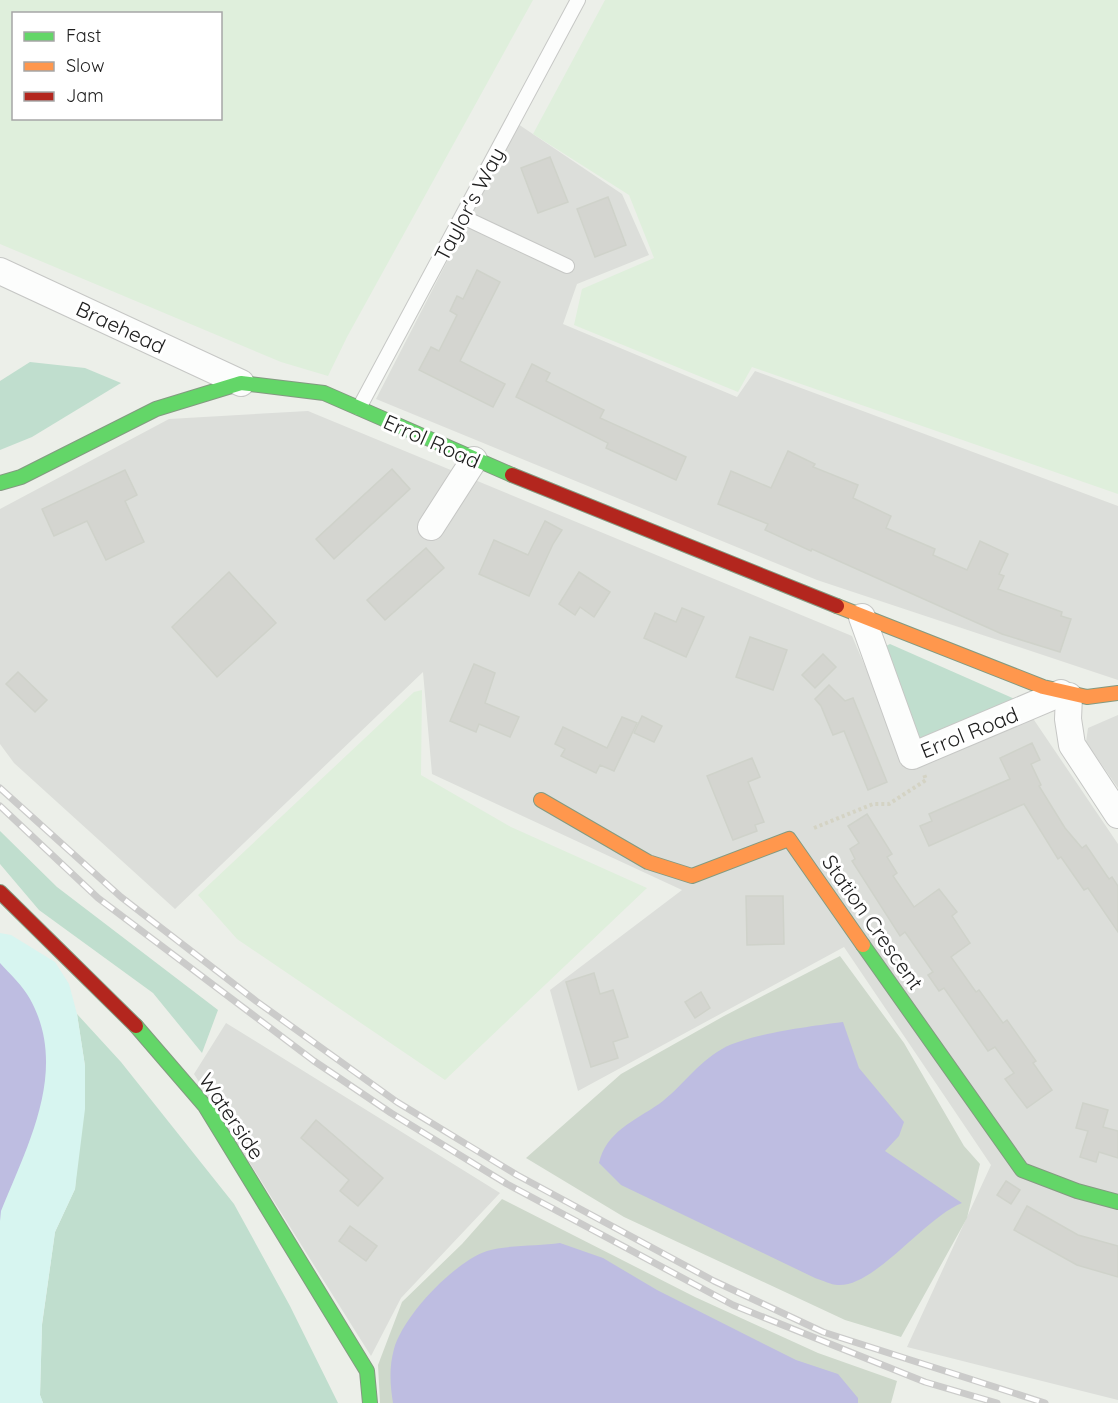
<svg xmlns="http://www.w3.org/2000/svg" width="1118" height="1403" font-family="Quicksand,sans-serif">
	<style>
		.residential { fill: #dcdeda }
		.construction { fill: #ced8cb }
		.farmland { fill: #dfefdc; fill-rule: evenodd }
		.forest { fill: #c0dece }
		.park { fill: #d7f5f0 }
		.water { fill: #bebde1 }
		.building { fill: #d4d5d0; stroke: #cfd2ca; stroke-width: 1.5 }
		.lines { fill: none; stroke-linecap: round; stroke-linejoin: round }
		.lane-casing { stroke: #c6c7c5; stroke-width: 16 }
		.street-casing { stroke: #c6c7c5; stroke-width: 28 }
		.fast-casing { stroke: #839a80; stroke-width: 16 }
		.slow-casing { stroke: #839a80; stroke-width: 16 }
		.jam-casing { stroke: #839a80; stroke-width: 16 }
		.path { stroke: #d4d3c4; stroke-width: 4; stroke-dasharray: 3 3; stroke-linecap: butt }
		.lane { stroke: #fcfdfc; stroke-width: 14 }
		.street { stroke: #fcfdfc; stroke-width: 26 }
		.fast { stroke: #63d668; stroke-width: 14 }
		.slow { stroke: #ff974d; stroke-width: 14 }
		.jam { stroke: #b3261e; stroke-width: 14 }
		.rail-casing { stroke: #cbcbca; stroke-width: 7 }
		.rail { stroke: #fff; stroke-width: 4.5; stroke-dasharray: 14; stroke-linecap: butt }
		.labels { text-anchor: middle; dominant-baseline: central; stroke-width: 6; stroke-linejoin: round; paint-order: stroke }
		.street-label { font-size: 21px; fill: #202020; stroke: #fff }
	</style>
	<rect width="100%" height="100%" fill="#ecefe9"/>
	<g class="residential">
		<polygon points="518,124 622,194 649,255 577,284 563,324 737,397 755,371 1118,506 1118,680 817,580 376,399"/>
		<polygon points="308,411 852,636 906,762 1032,717 1118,844 1118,1400 907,1347 991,1165 844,947 578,1091 550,990 682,890 432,774 423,672 175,909 14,763 0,744 0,509 169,419"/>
		<polygon points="1118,715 1118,788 1086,742 1088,728"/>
		<polygon points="226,1023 500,1193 401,1298 371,1356 194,1074"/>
	</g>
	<g class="construction">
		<polygon points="840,956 904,1043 964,1146 980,1164 967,1218 901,1337 845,1320 624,1217 526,1158 621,1074 724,1016"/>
		<polygon points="502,1199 695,1297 818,1353 897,1381 891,1403 380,1403 378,1365 402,1302 462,1244"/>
	</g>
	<g class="farmland">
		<path d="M0,0H533L347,337L328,376L281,362L0,244ZM14,14H220V118H14Z"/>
		<polygon points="605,0 1118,0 1118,494 752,367 738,392 574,325 582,289 654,258 629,195 533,134"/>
		<polygon points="422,690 421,775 511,827 647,888 445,1080 237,939 198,895 414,692"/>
	</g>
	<g class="forest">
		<polygon points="30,362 85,368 121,383 32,437 0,450 0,381"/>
		<polygon points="890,644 1017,700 926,739 918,739 884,647"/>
		<polygon points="0,831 57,887 218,1010 202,1053 153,993 39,910 0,864"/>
		<polygon points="77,1014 121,1062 234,1204 290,1306 338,1403 43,1403 40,1395 42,1325 55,1232 75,1189 85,1066"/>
	</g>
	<polygon class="park" points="0,933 11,935 55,962 69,984 77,1014 85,1066 85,1109 75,1189 55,1232 42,1324 40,1395 43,1403 0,1403"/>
	<g class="water">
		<path d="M0,963C10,974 23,986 30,999C69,1069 28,1144 1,1211L0,1221Z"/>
		<path d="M843,1022L859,1068L904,1122L899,1136L885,1151L962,1203C924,1218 875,1287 838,1285C831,1285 822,1280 815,1278L621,1185L599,1163C606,1132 634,1121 659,1104C681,1088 697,1063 722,1049C748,1034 812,1026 843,1022Z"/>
		<path d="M560,1243L603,1258L657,1290L796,1360L838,1374L858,1398V1403H393C390,1384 389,1367 394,1349C403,1316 454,1262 487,1251C506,1245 539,1246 560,1243Z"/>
	</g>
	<g class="building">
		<polygon points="550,157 568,202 538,213 521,168"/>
		<polygon points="608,197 626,245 595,257 577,209"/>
		<polygon points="477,270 500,282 460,361 505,384 493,407 419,370 431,347 439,351 457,315 450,311 457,296 463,299"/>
		<polygon points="532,364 550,373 546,381 604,410 600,418 686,457 676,480 606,448 608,443 516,397"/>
		<polygon points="788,451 815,464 813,467 858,485 853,498 891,516 886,528 935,549 933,555 967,570 980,541 1008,554 999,574 1004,576 998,589 1062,612 1061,616 1071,619 1060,652 1002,634 812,549 811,551 765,530 768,524 718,504 731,471 771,488"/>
		<polygon points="392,469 410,489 334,559 316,539"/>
		<polygon points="125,470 137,495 125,501 144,542 106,560 87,521 54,536 42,509"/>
		<polygon points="545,521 562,530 553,544 529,596 479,574 494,540 528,555"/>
		<polygon points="426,548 444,568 385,620 367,600"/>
		<polygon points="229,572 276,623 217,677 172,627"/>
		<polygon points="579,572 610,592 594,617 580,607 575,615 559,604"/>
		<polygon points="682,608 704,617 686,657 644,638 655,613 676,622"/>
		<polygon points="750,637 787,650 773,690 736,677"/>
		<polygon points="823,654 836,667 815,688 802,675"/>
		<polygon points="474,664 495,673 485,703 519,717 510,737 479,724 476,732 450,721"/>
		<polygon points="18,672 47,700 35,712 6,684"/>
		<polygon points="829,685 845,701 853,698 887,782 868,790 844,731 833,735 821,706 815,699"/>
		<polygon points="642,716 662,726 654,742 634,733"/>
		<polygon points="622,717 637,723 614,771 600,765 596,773 561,756 565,749 555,744 563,727 607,748"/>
		<polygon points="1032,743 1040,760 1031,764 1041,785 1039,786 1065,828 1082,848 1086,845 1109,879 1112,877 1118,886 1118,932 1088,888 1084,890 1061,857 1058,859 1024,804 929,846 920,826 932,821 929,814 1010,779 1000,758"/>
		<polygon points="752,758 760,777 748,782 764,822 755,825 757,831 733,840 707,776"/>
		<polygon points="867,814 892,854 887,857 897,873 893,876 914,907 939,889 957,912 952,916 970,943 951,957 976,992 979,990 1003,1023 1007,1020 1036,1061 1033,1063 1052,1090 1027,1108 1005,1079 1014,1073 995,1047 988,1051 944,988 939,991 928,975 933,972 905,932 900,936 852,861 855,859 850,849 859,843 848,826"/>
		<polygon points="746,896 783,896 784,944 747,945"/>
		<polygon points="594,973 600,994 613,990 628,1037 613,1042 618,1058 591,1067 566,982"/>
		<polygon points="701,992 710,1008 695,1018 685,1002"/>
		<polygon points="1083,1103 1108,1110 1103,1127 1118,1131 1118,1158 1099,1152 1096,1162 1080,1157 1088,1131 1076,1128"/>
		<polygon points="316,1120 383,1178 358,1206 340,1191 349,1180 301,1138"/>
		<polygon points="1006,1181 1020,1190 1011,1204 997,1195"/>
		<polygon points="1027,1206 1078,1235 1118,1246 1118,1277 1077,1265 1014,1230"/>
		<polygon points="350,1226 377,1246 366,1261 339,1241"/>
	</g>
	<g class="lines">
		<defs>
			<g id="lane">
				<polyline points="463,217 567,266"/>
				<polyline points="359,408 578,0"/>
			</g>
			<g id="street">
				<polyline points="0,271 241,383"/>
				<polyline points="431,527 474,460"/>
				<polyline points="862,617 912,756 1061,693"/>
				<polyline points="1069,696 1068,719 1072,745 1118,815"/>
			</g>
			<g id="fast">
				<polyline points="0,483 21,477 156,409 241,383 324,393 512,475"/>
				<polyline points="863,945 1022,1170 1077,1191 1118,1202"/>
				<polyline points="136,1026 205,1106 367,1371 370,1403"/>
			</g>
			<g id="slow">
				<polyline points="837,606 1043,687 1087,697 1118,693"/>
				<polyline points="541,800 648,862 692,876 789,839 863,945"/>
			</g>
			<g id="jam">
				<polyline points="512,475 837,606"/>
				<polyline points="0,892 136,1026"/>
			</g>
		</defs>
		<use href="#lane" class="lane-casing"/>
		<use href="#street" class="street-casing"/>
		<use href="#fast" class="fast-casing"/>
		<use href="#slow" class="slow-casing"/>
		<use href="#jam" class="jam-casing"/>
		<polyline class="path" points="814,828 873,804 889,804 926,780 924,774"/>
		<use href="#lane" class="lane"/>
		<use href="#street" class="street"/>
		<use href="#fast" class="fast"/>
		<use href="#slow" class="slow"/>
		<use href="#jam" class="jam"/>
		<defs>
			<g id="rail">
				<polyline points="0,788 121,897 256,1001 397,1102 517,1175 714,1281 823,1332 1045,1403"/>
				<polyline points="0,806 98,898 314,1061 391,1113 507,1184 733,1305 925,1382 997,1403"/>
			</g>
		</defs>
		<use href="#rail" class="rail-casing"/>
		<use href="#rail" class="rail"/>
	</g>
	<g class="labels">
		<g class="street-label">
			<text transform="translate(469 204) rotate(-62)">Taylor's Way</text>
			<text transform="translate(121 327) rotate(25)">Braehead</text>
			<text transform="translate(432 441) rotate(24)">Errol Road</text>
			<text transform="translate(969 732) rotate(-22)">Errol Road</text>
			<text transform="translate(873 922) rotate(55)">Station Crescent</text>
			<text transform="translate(232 1116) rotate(56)">Waterside</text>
		</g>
	</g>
	<rect x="12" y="12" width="210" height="108" fill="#ffffff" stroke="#a6a6a6" stroke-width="1.5"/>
	<rect x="24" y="32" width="30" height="9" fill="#63d668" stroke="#a6a6a6" stroke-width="1.5"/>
	<text x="66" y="42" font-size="18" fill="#202020">Fast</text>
	<rect x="24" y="62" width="30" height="9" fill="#ff974d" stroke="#a6a6a6" stroke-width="1.5"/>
	<text x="66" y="72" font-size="18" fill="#202020">Slow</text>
	<rect x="24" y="92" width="30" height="9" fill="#b3261e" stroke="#a6a6a6" stroke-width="1.5"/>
	<text x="66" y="102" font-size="18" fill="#202020">Jam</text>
</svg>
